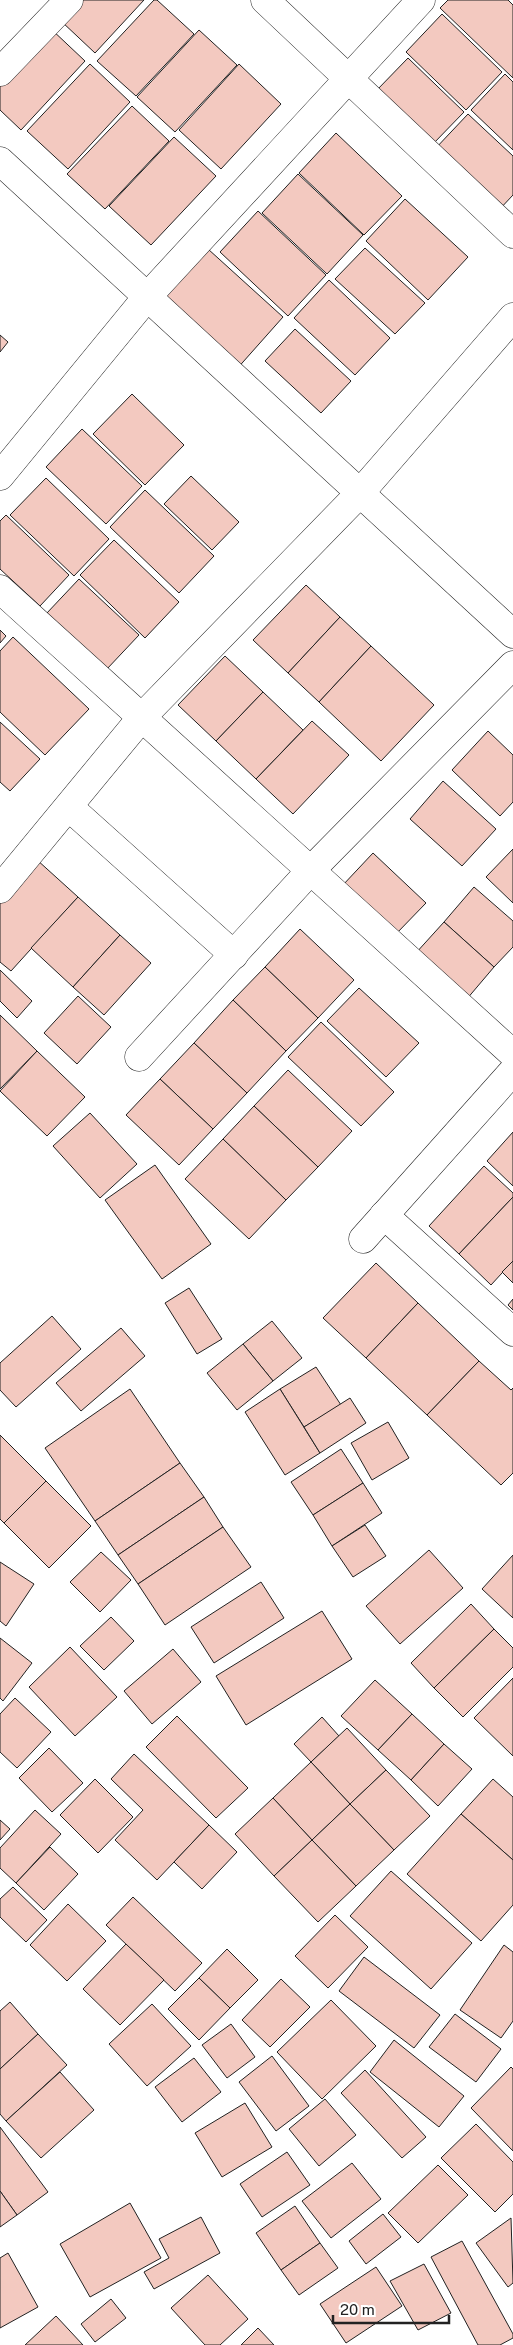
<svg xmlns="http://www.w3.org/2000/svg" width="513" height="2345" font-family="'Public Sans',sans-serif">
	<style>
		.building { fill: #f3c9c0; stroke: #222 }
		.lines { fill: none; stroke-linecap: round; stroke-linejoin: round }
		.minor-casing { stroke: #222; stroke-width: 29 }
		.minor { stroke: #fff; stroke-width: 28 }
	</style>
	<rect width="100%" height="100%" fill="#fff"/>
	<g class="building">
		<polygon points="80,0 144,0 95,53 61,21"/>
		<polygon points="154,0 157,0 194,34 136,96 97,61"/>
		<polygon points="448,0 508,0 513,5 513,78 440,8"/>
		<polygon points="442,14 502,72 466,110 406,52"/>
		<polygon points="50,28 85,61 21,130 0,110 0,81"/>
		<polygon points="199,30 237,65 175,132 137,97"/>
		<polygon points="408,58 464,112 432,145 376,91"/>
		<polygon points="90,64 130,102 68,169 27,131"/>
		<polygon points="239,64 281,104 221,169 179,130"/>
		<polygon points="505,74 513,82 513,150 471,110"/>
		<polygon points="132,106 169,141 105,209 67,174"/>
		<polygon points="468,114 513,156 513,195 498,211 434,150"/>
		<polygon points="336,133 402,196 364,235 299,173"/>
		<polygon points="174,137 216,176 151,245 109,206"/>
		<polygon points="298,174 363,235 327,274 262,213"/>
		<polygon points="405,199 468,257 428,300 366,241"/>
		<polygon points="258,211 326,275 288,316 220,252"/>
		<polygon points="365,248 425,303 395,334 335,279"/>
		<polygon points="208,249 283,317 235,371 160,302"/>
		<polygon points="329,280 390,338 355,375 294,318"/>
		<polygon points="295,329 351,381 321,413 265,361"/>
		<polygon points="0,335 8,342 0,352"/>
		<polygon points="132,394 184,445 145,485 93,434"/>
		<polygon points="82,429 142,486 106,524 46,467"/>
		<polygon points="191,476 239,522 212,550 164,504"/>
		<polygon points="46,478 109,539 74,576 10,515"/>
		<polygon points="145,490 214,556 179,593 110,527"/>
		<polygon points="6,515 69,575 40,606 0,569 0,521"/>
		<polygon points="114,540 179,602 145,638 80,575"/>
		<polygon points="79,579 139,635 106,670 46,614"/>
		<polygon points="306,585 340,617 288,673 253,640"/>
		<polygon points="340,617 371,646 319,702 288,673"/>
		<polygon points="0,630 6,636 0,643"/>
		<polygon points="13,637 89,709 45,755 0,712 0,651"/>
		<polygon points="371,646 434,705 381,761 319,702"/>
		<polygon points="225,656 263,692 216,741 178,705"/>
		<polygon points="263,692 303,730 256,779 216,741"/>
		<polygon points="312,721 349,755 293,814 256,779"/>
		<polygon points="0,722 40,759 10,791 0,782"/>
		<polygon points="488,731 513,755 513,802 500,816 452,770"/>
		<polygon points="443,781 496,829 462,866 410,819"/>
		<polygon points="513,849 513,903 486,877"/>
		<polygon points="373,853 426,903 395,935 342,886"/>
		<polygon points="36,859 78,897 11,971 0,962 0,899"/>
		<polygon points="474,887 513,921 513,947 494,967 444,922"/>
		<polygon points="78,897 120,935 73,987 31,948"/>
		<polygon points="444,922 494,967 466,1000 415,954"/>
		<polygon points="300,929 354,980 318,1018 265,967"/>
		<polygon points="120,935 151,963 104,1015 73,987"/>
		<polygon points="265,967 318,1018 286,1051 233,1000"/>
		<polygon points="0,970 32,1001 17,1018 0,1001"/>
		<polygon points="359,988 419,1043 386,1077 327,1021"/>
		<polygon points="78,996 111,1027 77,1064 44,1033"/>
		<polygon points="233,1000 286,1051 247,1093 194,1043"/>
		<polygon points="0,1015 37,1051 0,1089"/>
		<polygon points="321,1022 394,1092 361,1126 288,1057"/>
		<polygon points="194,1043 247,1093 213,1129 160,1079"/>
		<polygon points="37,1051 85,1097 47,1136 0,1091"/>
		<polygon points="288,1070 352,1131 318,1167 254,1106"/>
		<polygon points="160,1079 213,1129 179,1165 126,1115"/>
		<polygon points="254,1106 318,1167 286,1200 223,1139"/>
		<polygon points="90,1113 137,1164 100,1198 53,1146"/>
		<polygon points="513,1132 513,1186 487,1161"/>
		<polygon points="223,1139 286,1200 249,1239 185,1179"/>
		<polygon points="155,1165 211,1244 162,1279 105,1200"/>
		<polygon points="484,1166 513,1193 513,1197 459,1254 429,1226"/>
		<polygon points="513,1197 513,1261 491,1285 459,1254"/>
		<polygon points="513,1261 513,1283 502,1272"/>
		<polygon points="376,1263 418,1303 366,1358 323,1318"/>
		<polygon points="189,1288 222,1339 197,1354 165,1303"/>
		<polygon points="513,1299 513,1310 508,1305"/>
		<polygon points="418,1303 479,1361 427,1415 366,1358"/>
		<polygon points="52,1316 81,1349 16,1407 0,1390 0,1363"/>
		<polygon points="272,1321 302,1358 273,1381 243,1344"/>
		<polygon points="121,1328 145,1356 81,1411 56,1383"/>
		<polygon points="243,1344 273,1381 237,1410 207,1373"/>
		<polygon points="479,1361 511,1390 513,1388 513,1473 501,1485 427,1415"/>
		<polygon points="316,1367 341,1405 304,1427 280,1389"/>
		<polygon points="130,1389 180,1463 95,1521 45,1448"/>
		<polygon points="280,1389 320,1453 285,1475 245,1412"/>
		<polygon points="350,1398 366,1423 320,1453 304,1427"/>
		<polygon points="388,1422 409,1458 372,1480 351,1443"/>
		<polygon points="0,1435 46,1481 4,1523 0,1519"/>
		<polygon points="341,1449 363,1483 313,1515 291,1482"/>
		<polygon points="180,1463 204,1497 118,1555 95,1521"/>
		<polygon points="46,1481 91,1526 49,1568 4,1523"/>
		<polygon points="363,1483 382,1513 332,1546 313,1515"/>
		<polygon points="204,1497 223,1527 138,1584 118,1555"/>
		<polygon points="365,1525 386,1556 353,1577 332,1546"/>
		<polygon points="223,1527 251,1567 165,1625 138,1584"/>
		<polygon points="429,1550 463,1588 400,1644 366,1606"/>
		<polygon points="101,1552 131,1580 100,1612 70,1582"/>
		<polygon points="513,1555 513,1618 482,1589"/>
		<polygon points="0,1562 34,1584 6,1626 0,1621"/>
		<polygon points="261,1582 284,1618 214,1663 191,1627"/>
		<polygon points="471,1604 494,1629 434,1688 411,1663"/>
		<polygon points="322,1611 352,1659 246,1725 216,1676"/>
		<polygon points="111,1617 134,1641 104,1670 80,1646"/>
		<polygon points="494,1629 513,1648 513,1667 463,1717 434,1688"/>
		<polygon points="0,1638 32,1663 3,1701 0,1698"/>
		<polygon points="70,1647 117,1697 75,1736 29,1687"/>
		<polygon points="173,1649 201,1682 152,1724 124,1691"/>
		<polygon points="513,1678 513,1756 474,1718"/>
		<polygon points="375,1680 412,1714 378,1750 341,1716"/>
		<polygon points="15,1698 51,1732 17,1768 0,1752 0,1714"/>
		<polygon points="412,1714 444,1744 411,1780 378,1750"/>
		<polygon points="177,1716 248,1788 216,1818 146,1747"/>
		<polygon points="322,1717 339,1736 311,1762 294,1744"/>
		<polygon points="347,1728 386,1770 350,1804 311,1762"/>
		<polygon points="444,1744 472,1769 438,1806 411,1780"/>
		<polygon points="49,1748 83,1783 52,1812 19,1778"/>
		<polygon points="134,1754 209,1825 157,1880 115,1840 143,1810 111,1779"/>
		<polygon points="311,1762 350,1804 312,1840 273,1798"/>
		<polygon points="386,1770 430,1816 394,1850 350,1804"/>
		<polygon points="95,1779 133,1817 98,1853 60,1815"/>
		<polygon points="493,1779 513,1797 513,1860 461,1814"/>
		<polygon points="273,1798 312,1840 274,1876 235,1834"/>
		<polygon points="350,1804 394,1850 356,1886 312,1840"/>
		<polygon points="35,1810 61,1834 16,1883 0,1868 0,1848"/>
		<polygon points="461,1814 513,1860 513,1905 481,1941 407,1874"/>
		<polygon points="0,1820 10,1829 0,1840"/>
		<polygon points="209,1825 237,1852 202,1889 174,1862"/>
		<polygon points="312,1840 356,1886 318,1922 274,1876"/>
		<polygon points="50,1847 78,1874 44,1910 16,1883"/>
		<polygon points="391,1871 472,1943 431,1989 350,1916"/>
		<polygon points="13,1887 47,1920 26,1942 0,1917 0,1899"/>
		<polygon points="133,1897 202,1963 175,1991 106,1925"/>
		<polygon points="68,1904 106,1941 67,1981 30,1945"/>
		<polygon points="335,1915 368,1947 328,1988 295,1956"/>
		<polygon points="126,1944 164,1980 120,2025 83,1989"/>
		<polygon points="504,1945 513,1952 513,2021 501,2038 460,2010"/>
		<polygon points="227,1949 258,1980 230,2008 199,1978"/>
		<polygon points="364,1957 440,2015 414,2048 339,1991"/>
		<polygon points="199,1978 230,2008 199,2040 168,2009"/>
		<polygon points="281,1979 310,2007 270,2047 242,2020"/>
		<polygon points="331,2000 376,2046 322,2099 277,2052"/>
		<polygon points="10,2002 38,2034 0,2069 0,2011"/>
		<polygon points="152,2004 191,2046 147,2086 109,2044"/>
		<polygon points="455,2014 501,2049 476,2082 429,2047"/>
		<polygon points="231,2024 255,2057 227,2078 202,2045"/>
		<polygon points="38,2034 67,2065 6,2121 0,2114 0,2069"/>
		<polygon points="394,2040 464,2096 439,2127 370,2072"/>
		<polygon points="272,2056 309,2106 276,2131 239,2082"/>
		<polygon points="194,2058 221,2092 182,2122 155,2087"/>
		<polygon points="511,2067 513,2069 513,2151 471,2108"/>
		<polygon points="365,2070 426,2137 402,2158 341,2093"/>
		<polygon points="60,2072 94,2110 41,2158 6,2121"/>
		<polygon points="325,2099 356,2135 319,2166 289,2129"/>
		<polygon points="245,2103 272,2147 222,2177 195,2133"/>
		<polygon points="476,2124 513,2162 513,2194 495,2212 441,2158"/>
		<polygon points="0,2127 48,2192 17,2215 0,2191"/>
		<polygon points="287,2152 310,2185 262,2217 240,2184"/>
		<polygon points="352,2163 381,2199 331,2238 302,2201"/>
		<polygon points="438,2165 468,2195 418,2243 388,2213"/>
		<polygon points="0,2191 17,2215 0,2227"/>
		<polygon points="130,2203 161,2258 90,2297 60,2244"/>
		<polygon points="295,2206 320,2243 281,2270 256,2233"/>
		<polygon points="383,2214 401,2237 366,2264 349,2241"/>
		<polygon points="201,2217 220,2253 154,2289 144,2272 169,2258 159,2239"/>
		<polygon points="511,2218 513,2283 508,2287 476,2243"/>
		<polygon points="462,2241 513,2334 513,2338 500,2345 478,2345 431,2257"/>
		<polygon points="320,2243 338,2268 299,2295 281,2270"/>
		<polygon points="8,2253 38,2307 0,2328 0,2258"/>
		<polygon points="424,2264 451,2313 418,2330 390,2281"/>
		<polygon points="376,2267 402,2306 346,2343 320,2304"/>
		<polygon points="208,2275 248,2319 220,2345 205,2345 171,2308"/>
		<polygon points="111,2299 126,2318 95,2342 81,2324"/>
		<polygon points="56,2316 83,2345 25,2345"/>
		<polygon points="258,2328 274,2345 241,2345"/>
	</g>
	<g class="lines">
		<defs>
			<g id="minor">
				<polyline points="265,0 513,234"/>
				<polyline points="0,72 69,0"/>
				<polyline points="0,161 513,634"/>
				<polyline points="0,476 147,297 421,0"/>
				<polyline points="0,589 513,1054"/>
				<polyline points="69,807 234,955"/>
				<polyline points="0,889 142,717 360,493 513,317"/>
				<polyline points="139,1057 311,870 513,665"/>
				<polyline points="384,1215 513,1332"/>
				<polyline points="363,1239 513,1071"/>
			</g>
		</defs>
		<use href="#minor" class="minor-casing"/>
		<use href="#minor" class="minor"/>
	</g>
	<path d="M333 2315v8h116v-8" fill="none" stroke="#222222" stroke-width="2.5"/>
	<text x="340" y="2315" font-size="15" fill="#222222" stroke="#ffffff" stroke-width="4" paint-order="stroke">20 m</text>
</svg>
